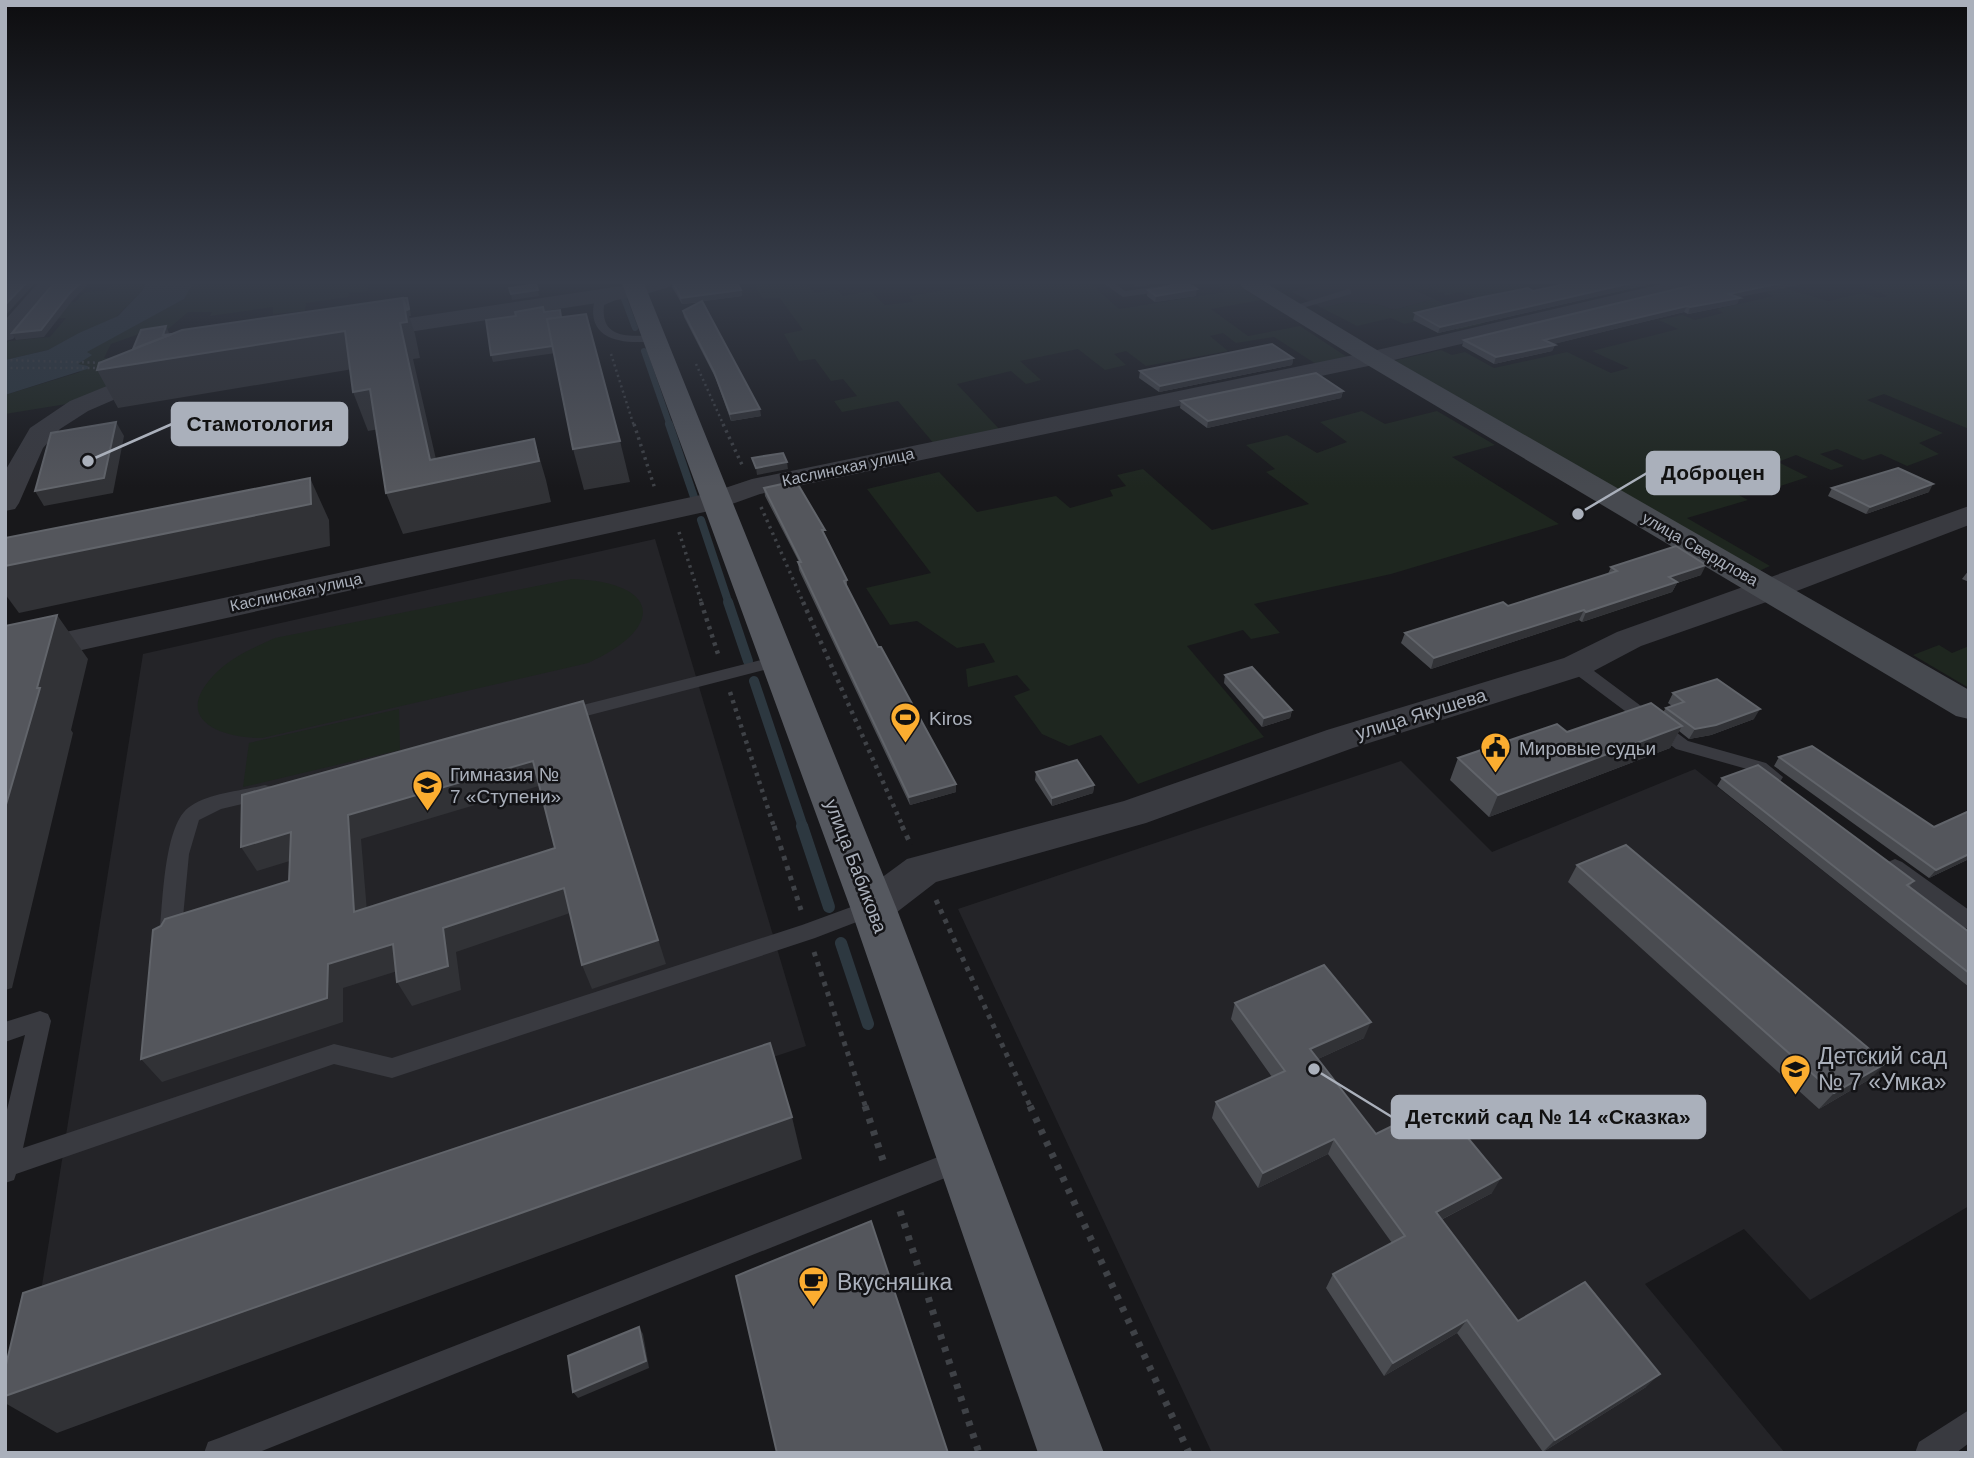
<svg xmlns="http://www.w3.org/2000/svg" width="1974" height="1458" font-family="Helvetica,sans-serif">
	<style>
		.built { fill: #242428 }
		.green { fill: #1e261f }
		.water { fill: #2d3840 }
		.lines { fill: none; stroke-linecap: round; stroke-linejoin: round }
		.stream-far3 { stroke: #2d3840; stroke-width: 6 }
		.stream-far2 { stroke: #2d3840; stroke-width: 8 }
		.stream-far1 { stroke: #2d3840; stroke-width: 10 }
		.stream { stroke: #2d3840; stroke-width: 12 }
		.path-far4 { stroke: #3f4247; stroke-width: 2.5; stroke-dasharray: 2 3.5; stroke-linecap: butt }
		.path-far3 { stroke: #3f4247; stroke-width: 3.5; stroke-dasharray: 2.5 4.5; stroke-linecap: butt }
		.path-far2 { stroke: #3f4247; stroke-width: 4.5; stroke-dasharray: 3.5 5; stroke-linecap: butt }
		.path-far1 { stroke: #3f4247; stroke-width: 5; stroke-dasharray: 4.5 6; stroke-linecap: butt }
		.path { stroke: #3f4247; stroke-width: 7; stroke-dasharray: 5 8; stroke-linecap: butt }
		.lane { fill: #393a40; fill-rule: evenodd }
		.street { fill: #393a40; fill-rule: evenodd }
		.secondary { fill: #474a50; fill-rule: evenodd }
		.primary { fill: #55585f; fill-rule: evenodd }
		.wall { fill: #494b50 }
		.shaded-wall { fill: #313236 }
		.building { fill: #54565c; stroke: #61646a; stroke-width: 2; fill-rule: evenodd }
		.labels { text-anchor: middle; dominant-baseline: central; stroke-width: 5; stroke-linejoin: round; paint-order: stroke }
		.far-street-label { font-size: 16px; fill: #aab0bb; stroke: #131316 }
		.street-label { font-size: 19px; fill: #aab0bb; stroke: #131316 }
		.poi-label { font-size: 19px; fill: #aab0bb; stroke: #131316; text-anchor: start }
		.near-poi-label { font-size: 23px; fill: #aab0bb; stroke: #131316; text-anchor: start }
		.leader { fill: none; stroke: #aab0bb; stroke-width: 2.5 }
		.callout-dot { fill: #aab0bb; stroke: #131316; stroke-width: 2.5 }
		.callout { fill: #aab0bb; stroke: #aab0bb; stroke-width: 2.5 }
		.callout-label { font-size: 21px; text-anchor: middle; font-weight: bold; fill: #111 }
	</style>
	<rect width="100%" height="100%" fill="#18181b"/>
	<g class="built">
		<polygon points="1323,283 1400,283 1434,299 1394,310 1380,305 1348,302 1322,308 1292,292"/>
		<polygon points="655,539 806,1046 39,1304 143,654"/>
		<polygon points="1401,761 1492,852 1695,769 1969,987 1969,1206 1810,1300 1744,1229 1645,1284 1785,1453 1212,1453 958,909"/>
	</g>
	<g class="green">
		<polygon points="66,283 146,283 142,291 116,317 48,350 5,360 5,345 9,341 50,337 66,318 52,319 45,305 75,302 85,292 105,291 111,284 60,288"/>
		<polygon points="193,283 383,283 368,285 368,291 350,293 348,297 306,303 305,311 273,314 273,307 210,316 212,312 188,312 167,330 139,334 111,344 104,358 127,359 155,371 85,401 5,414 5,395 80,372 77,364 91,355 86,352 184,299"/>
		<polygon points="752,283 805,283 815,293 836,289 843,296 870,291 885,305 913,302 910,296 974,285 974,283 1090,283 1119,309 1225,292 1215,283 1233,283 1261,300 1211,309 1248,336 1300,326 1347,357 1316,364 1274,337 1236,343 1223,333 1210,336 1228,351 1146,366 1126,351 1114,354 1126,365 1105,370 1078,349 1020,361 1041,380 1026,384 1011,371 957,384 1001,431 935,445 898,401 842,412 834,401 857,396 843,379 831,381 815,359 799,361 784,334 803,330 780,298 763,299"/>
		<polygon points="1400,283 1519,283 1531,289 1478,299 1460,292 1447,295 1431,288 1418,291"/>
		<polygon points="1767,283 1828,301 1863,293 1879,298 1887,296 1858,284 1862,283 1969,283 1969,429 1884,394 1867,400 1943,433 1919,443 1939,454 1907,466 1881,454 1863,460 1837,449 1820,454 1844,466 1831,470 1796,455 1778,462 1808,477 1765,491 1750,484 1731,491 1748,500 1687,518 1770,566 1759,571 1393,361 1441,350 1452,355 1465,352 1494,368 1567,352 1611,373 1629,368 1592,351 1678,329 1659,320 1682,315 1695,320 1723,313 1717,309 1774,296 1744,284"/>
		<polygon points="1434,299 1483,324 1457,330 1435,317 1404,324 1391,318 1357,326 1322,308 1348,302 1380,305 1394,310"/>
		<polygon points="1362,411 1385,424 1437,411 1495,445 1452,457 1559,524 1391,574 1254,604 1280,633 1251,639 1243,630 1187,646 1264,737 1138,784 1101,735 1069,746 1042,734 1014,696 1030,690 1017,675 968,687 966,669 995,662 984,643 957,648 917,621 890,625 866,588 931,573 867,489 939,472 977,512 1056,496 1070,508 1113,496 1110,490 1126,486 1117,475 1143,469 1212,530 1309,504 1266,472 1275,469 1246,445 1287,435 1317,453 1347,442 1320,422"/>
		<path d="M572,579C661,582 666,628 588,663L262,738C216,738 170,717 218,671C234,656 255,647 275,638Z"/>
		<polygon points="1939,645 1952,653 1969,646 1969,688 1913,655"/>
		<polygon points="399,709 400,750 243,787 249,743"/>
	</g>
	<polygon class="water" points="146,283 193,283 184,299 87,352 92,355 78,364 88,366 87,369 5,395 5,360 48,350 79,333 118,316 142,291"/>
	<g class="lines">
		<g class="stream-far3">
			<polyline points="623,296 635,328"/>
			<polyline points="644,351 670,426"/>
		</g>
		<g class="stream-far2">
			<polyline points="669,424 694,497"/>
			<polyline points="701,520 729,604"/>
		</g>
		<g class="stream-far1">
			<polyline points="728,602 748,661"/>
			<polyline points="754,681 803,827"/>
		</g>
		<g class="stream">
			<polyline points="802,826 829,907"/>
			<polyline points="841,943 868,1024"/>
		</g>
		<g class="path-far4">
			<polyline points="611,354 634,426"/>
			<polyline points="5,360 106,363"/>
			<polyline points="696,364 724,426"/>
			<polyline points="5,368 102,368"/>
		</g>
		<g class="path-far3">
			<polyline points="634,424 655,489"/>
			<polyline points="723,424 743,467"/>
			<polyline points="761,507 804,604"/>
			<polyline points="679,532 702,604"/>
		</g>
		<g class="path-far2">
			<polyline points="701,602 719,657"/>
			<polyline points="803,602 903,827"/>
			<polyline points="730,692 774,827"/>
		</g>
		<g class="path-far1">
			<polyline points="774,826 801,910"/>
			<polyline points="902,826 911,845"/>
			<polyline points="936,900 1031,1108"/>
			<polyline points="814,952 866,1108"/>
		</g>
		<g class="path">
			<polyline points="865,1106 884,1163"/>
			<polyline points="1030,1106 1189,1453"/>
			<polyline points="900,1211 979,1453"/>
		</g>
		<g class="lane">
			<polygon points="1103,283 1114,283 1125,291 1181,283 1166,291 1123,297"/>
			<polygon points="1348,289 1351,290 1351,294 1292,311 1287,308"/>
			<path d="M618,293L627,295L604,305C600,341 632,336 656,335L660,336V340C632,345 586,344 594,303Z"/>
			<polygon points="777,656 783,657 785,661 783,665 563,722 554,716 563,710"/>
			<polygon points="1576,661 1582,662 1688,741 1766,763 1783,777 1780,782 1774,783 1754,771 1676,749 1570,670 1568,666 1570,662"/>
			<path d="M265,785L272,787L274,792L272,797L221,809L199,820L189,854L181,938L177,944L170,947L163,944L159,938C163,907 163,828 188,808C207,793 241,791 265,785Z"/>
			<polygon points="1895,859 1902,862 1969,910 1969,929 1962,927 1888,872 1885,867 1888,862"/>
			<polygon points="873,899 880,901 883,907 880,913 815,938 392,1078 334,1064 16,1174 14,1180 5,1183 5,1118 25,1035 5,1042 5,1022 40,1011 48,1014 51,1021 23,1148 334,1044 392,1058 802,925"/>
			<polygon points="961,1148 970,1152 973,1160 970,1168 257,1453 204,1453 208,1442 219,1438"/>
			<polygon points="1969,1410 1969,1443 1956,1453 1915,1453 1919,1442"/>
		</g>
		<g class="street">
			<polygon points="38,283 59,283 13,339 5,341 5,320"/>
			<polygon points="641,283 672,283 669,287 636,297 363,339 355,337 352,332 355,327 363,325"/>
			<polygon points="1666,283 1702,283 1699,287 1373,365 760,494 718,509 5,667 5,645 710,493 752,479 1373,351"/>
			<polygon points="156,366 164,368 168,373 164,378 88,411 60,429 43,448 19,503 15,509 5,511 5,471 30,428 70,401"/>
			<polygon points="1969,506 1969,525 1781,597 1641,646 1588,674 1353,748 1146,823 936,882 888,919 873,924 858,919 851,907 858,895 907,859 1124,801 1327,730 1564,658 1617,632"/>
		</g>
		<polygon class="secondary" points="1240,283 1266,283 1382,353 1969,690 1969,719 1956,716 1364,363 1243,288"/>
		<polygon class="primary" points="622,283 644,283 896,907 1104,1453 1038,1453 850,907"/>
	</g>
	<g class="wall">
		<polygon points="672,283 737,283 741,290 742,296 703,301 761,416 731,421 716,379 684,317 683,311 702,302 682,304 672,287"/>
		<polygon points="1569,283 1655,283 1438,333 1413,320 1415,313 1533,291"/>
		<polygon points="1148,290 1196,296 1155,302 1147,296"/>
		<polygon points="1739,297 1737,304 1688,314 1684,312 1553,344 1555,345 1552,351 1494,364 1462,346 1464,340"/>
		<polygon points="1293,358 1292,365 1159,392 1139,378 1140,371"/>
		<polygon points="1343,391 1341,398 1207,428 1180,408 1181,401"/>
		<polygon points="764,488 826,537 847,580 847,588 956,792 910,805 799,570 798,562 799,562 765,496"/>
		<polygon points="1832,488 1929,492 1866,514 1828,496"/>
		<polygon points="1611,567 1701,575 1677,583 1672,592 1582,622 1579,620 1431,669 1401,643 1405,633 1508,606 1608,574"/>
		<polygon points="1969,570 1969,582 1962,579"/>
		<polygon points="1225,675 1292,710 1290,718 1262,727 1224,683"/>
		<polygon points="1673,693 1754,719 1711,735 1689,739 1679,731 1670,748 1489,817 1450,780 1458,758 1663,712 1666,708 1672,706 1668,703"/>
		<polygon points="1779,757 1934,827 1969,811 1969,859 1929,878 1774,766"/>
		<polygon points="1036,772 1094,785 1093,793 1052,806 1035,780"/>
		<polygon points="1722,778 1914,881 1909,887 1969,932 1969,987 1717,786"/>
		<polygon points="1577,865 1870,1079 1819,1109 1568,882"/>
		<polygon points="1235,1003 1364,1038 1318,1059 1376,1134 1492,1193 1441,1220 1518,1321 1646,1387 1543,1452 1457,1333 1384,1376 1326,1288 1333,1274 1392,1243 1328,1154 1258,1188 1212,1118 1216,1102 1272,1077 1231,1019"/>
	</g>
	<g class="shaded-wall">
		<polygon points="26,283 35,283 5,316 5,305"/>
		<polygon points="80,283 89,283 72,301 44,337 16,340 12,333 69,294"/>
		<polygon points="1134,283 1164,283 1134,287"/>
		<polygon points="1631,283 1655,283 1438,333 1440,327"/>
		<polygon points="1781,283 1808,283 1726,300 1729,294"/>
		<polygon points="1197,289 1196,296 1155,302 1156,296"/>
		<polygon points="538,290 539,296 512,300 511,294"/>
		<polygon points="741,290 742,296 682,304 681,298"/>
		<polygon points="403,298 407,298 409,304 411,316 409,316 415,334 420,358 413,359 441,481 534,439 546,480 551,502 403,534 386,493 430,460 400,323 345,331 359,368 118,408 97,370"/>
		<polygon points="1740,298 1737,304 1688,314 1690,307"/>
		<polygon points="1687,306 1684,312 1542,347 1544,340"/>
		<polygon points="166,326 169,333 166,342 163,335"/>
		<polygon points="568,344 570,351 493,362 491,355"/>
		<polygon points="1555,345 1552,351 1494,364 1496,357"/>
		<polygon points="1293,358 1292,365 1159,392 1160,386"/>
		<polygon points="370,389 385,428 368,431 353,392"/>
		<polygon points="1343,391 1341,398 1207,428 1208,421"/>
		<polygon points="760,409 761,416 731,421 730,414"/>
		<polygon points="116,422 124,436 113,493 44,506 35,491"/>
		<polygon points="620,441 630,482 584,490 573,449"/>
		<polygon points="787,462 788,469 757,475 756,468"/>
		<polygon points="310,478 329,520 330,546 19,613 5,594 5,566"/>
		<polygon points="1933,484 1929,492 1866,514 1870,507"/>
		<polygon points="1706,565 1701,575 1677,583 1672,592 1582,622 1586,612 1669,577"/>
		<polygon points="1584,610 1579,620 1431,669 1434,658"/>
		<polygon points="57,615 88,659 71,730 73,733 12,988 5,990 5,808"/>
		<polygon points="1760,709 1754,719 1711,735 1689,739 1695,729"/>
		<polygon points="1292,710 1290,718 1262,727 1264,718"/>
		<polygon points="590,725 666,964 592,989 582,965"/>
		<polygon points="1682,726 1670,748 1489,817 1498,795"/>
		<polygon points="533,761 542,785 361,839 369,936 354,912 348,815"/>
		<polygon points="956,784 956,792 910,805 909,797"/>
		<polygon points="1094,785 1093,793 1052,806 1052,798"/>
		<polygon points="291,832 306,856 257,871 241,847"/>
		<polygon points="1969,854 1969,859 1929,878 1936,870"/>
		<polygon points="564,888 573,912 456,952 461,990 412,1006 397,982 443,928"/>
		<polygon points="393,944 407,968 343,988 343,1022 162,1082 141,1059 328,964"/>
		<polygon points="1371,1022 1364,1038 1305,1065 1310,1049"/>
		<polygon points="1886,1063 1870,1079 1819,1109 1834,1093"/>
		<polygon points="792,1117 802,1159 57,1433 5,1403 5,1396"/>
		<polygon points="1334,1139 1328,1154 1258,1188 1263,1173"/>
		<polygon points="1501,1178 1492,1193 1427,1227 1436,1212"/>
		<polygon points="1467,1320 1457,1333 1384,1376 1393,1363"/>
		<polygon points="639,1327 643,1334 649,1368 578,1398 573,1392"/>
		<polygon points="1660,1374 1646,1387 1543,1452 1555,1440"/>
	</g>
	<g class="building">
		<polygon points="5,283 26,283 5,305"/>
		<polygon points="54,283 80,283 69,294 41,330 12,333"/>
		<polygon points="673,283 737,283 741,290 681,298"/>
		<polygon points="1176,283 1187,283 1197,289 1156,296 1148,290 1167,287"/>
		<polygon points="1569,283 1631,283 1440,327 1415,313 1478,298 1528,288 1533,291"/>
		<polygon points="1702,283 1781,283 1729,294 1740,298 1690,307 1687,306 1544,340 1555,345 1496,357 1464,340"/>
		<polygon points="536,284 538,290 511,294 509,288"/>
		<polygon points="403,298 407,322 400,323 430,460 534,439 539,461 386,493 370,389 353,392 345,331 97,370 99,363 182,330"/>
		<polygon points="403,298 407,298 409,309 407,310"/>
		<polygon points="702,301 760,409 730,414 714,372 683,311"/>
		<polygon points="543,307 544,312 560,310 561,317 547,319 553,346 491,355 486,320 516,316 515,312"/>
		<polygon points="586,314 620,441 573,449 547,319"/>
		<polygon points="166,326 163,335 172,334 133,349 141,330"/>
		<polygon points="1272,344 1293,358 1160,386 1140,371"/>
		<polygon points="1316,373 1343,391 1208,421 1181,401"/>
		<polygon points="116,422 104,478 35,491 51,433"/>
		<polygon points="783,453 787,462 756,468 752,458"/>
		<polygon points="1898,468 1933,484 1870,507 1832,488"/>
		<polygon points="310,478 311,504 5,566 5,538"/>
		<polygon points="796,481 825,530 822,530 847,580 844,581 878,647 881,647 956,784 909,797 798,562 801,562 764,488"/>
		<polygon points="1676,546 1706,565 1669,577 1677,582 1586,612 1584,610 1434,658 1405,633 1503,602 1508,606 1617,571 1611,567"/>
		<polygon points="57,615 37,688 40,688 5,808 5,626"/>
		<polygon points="1252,667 1292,710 1264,718 1225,675"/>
		<polygon points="1717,679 1760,709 1716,725 1695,729 1666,708 1684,702 1673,693"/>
		<path d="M583,701L658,940L582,965L564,888L443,928L448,966L397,982L393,944L328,964L327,998L141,1059L153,930L161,926L165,919L289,881L291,832L241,847L242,795ZM533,761L555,848L354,912L348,815Z"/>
		<polygon points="1651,703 1682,726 1498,795 1458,758 1557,724 1567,732"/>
		<polygon points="1812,746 1934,827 1969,811 1969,854 1936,870 1779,757"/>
		<polygon points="1077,760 1094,785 1052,798 1036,772"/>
		<polygon points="1758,765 1914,881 1907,885 1969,932 1969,973 1722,778"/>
		<polygon points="1626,845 1886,1063 1834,1093 1577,865"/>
		<polygon points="1324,965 1371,1022 1310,1049 1376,1134 1439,1103 1501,1178 1436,1212 1518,1321 1585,1282 1660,1374 1555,1440 1467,1320 1393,1363 1333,1274 1405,1236 1334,1139 1263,1173 1216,1102 1285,1071 1235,1003"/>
		<polygon points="770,1043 792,1117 5,1396 5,1369 23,1293"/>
		<polygon points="871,1221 948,1453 777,1453 736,1276"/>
		<polygon points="639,1327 646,1361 573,1392 568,1356"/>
	</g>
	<linearGradient id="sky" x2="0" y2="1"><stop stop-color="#0d0d0f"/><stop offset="0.58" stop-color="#373d4a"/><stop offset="1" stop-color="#373d4a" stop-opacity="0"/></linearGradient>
	<rect width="1974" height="487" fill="url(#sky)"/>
	<defs>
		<symbol id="stadium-pin" viewBox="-11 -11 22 30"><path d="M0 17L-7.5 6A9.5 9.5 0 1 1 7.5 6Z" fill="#fbad30" stroke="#131316"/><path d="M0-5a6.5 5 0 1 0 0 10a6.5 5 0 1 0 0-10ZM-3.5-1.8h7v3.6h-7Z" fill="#111"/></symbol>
		<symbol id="civic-pin" viewBox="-11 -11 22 30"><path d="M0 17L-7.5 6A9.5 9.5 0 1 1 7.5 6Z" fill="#fbad30" stroke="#131316"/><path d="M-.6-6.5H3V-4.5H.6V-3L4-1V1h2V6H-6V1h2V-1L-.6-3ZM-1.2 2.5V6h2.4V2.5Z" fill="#111"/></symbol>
		<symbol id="school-pin" viewBox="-11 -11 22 30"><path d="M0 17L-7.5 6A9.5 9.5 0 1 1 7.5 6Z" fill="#fbad30" stroke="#131316"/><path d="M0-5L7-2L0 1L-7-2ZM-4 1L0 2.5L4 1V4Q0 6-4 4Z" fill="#111"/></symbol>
		<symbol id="cafe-pin" viewBox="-11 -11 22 30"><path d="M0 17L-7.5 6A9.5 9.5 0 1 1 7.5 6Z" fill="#fbad30" stroke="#131316"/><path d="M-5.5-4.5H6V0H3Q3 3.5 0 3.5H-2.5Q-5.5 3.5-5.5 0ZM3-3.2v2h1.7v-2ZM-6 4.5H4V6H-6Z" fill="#111"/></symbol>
	</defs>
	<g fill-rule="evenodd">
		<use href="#stadium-pin" x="888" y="700" width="35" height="47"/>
		<use href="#civic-pin" x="1478" y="730" width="35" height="47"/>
		<use href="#school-pin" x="410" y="768" width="35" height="47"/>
		<use href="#school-pin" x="1778" y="1052" width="35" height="47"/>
		<use href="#cafe-pin" x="796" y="1264" width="35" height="47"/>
	</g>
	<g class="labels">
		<g class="far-street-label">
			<text transform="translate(848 467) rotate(-12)">Каслинская улица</text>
			<text transform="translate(1700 549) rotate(30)">улица Свердлова</text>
			<text transform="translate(296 592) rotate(-12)">Каслинская улица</text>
		</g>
		<g class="street-label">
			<text transform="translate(1421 714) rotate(-17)">улица Якушева</text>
			<text transform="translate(856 866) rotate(69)">улица Бабикова</text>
		</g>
		<g class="poi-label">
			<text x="929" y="718">Kiros</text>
			<text x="1519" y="748">Мировые судьи</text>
			<text x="450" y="774">Гимназия №<tspan x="450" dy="22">7 «Ступени»</tspan></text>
		</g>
		<g class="near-poi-label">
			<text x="1818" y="1056">Детский сад<tspan x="1818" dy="26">№ 7 «Умка»</tspan></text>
			<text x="837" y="1282">Вкусняшка</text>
		</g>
	</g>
	<path class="leader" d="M88 461L172 424M1578 514L1647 473M1314 1069L1392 1117"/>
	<g class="callout-dot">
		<circle cx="88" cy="461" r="7"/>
		<circle cx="1578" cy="514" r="7"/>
		<circle cx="1314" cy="1069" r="7"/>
	</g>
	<g class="callout">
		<rect x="172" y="403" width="175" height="42" rx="7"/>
		<rect x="1647" y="452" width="132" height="42" rx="7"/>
		<rect x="1392" y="1096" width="313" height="42" rx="7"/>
	</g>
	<g class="callout-label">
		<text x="260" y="431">Стамотология</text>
		<text x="1713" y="480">Доброцен</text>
		<text x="1548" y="1124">Детский сад № 14 «Сказка»</text>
	</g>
	<rect width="1974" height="1458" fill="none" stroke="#aab0bb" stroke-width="14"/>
</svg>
